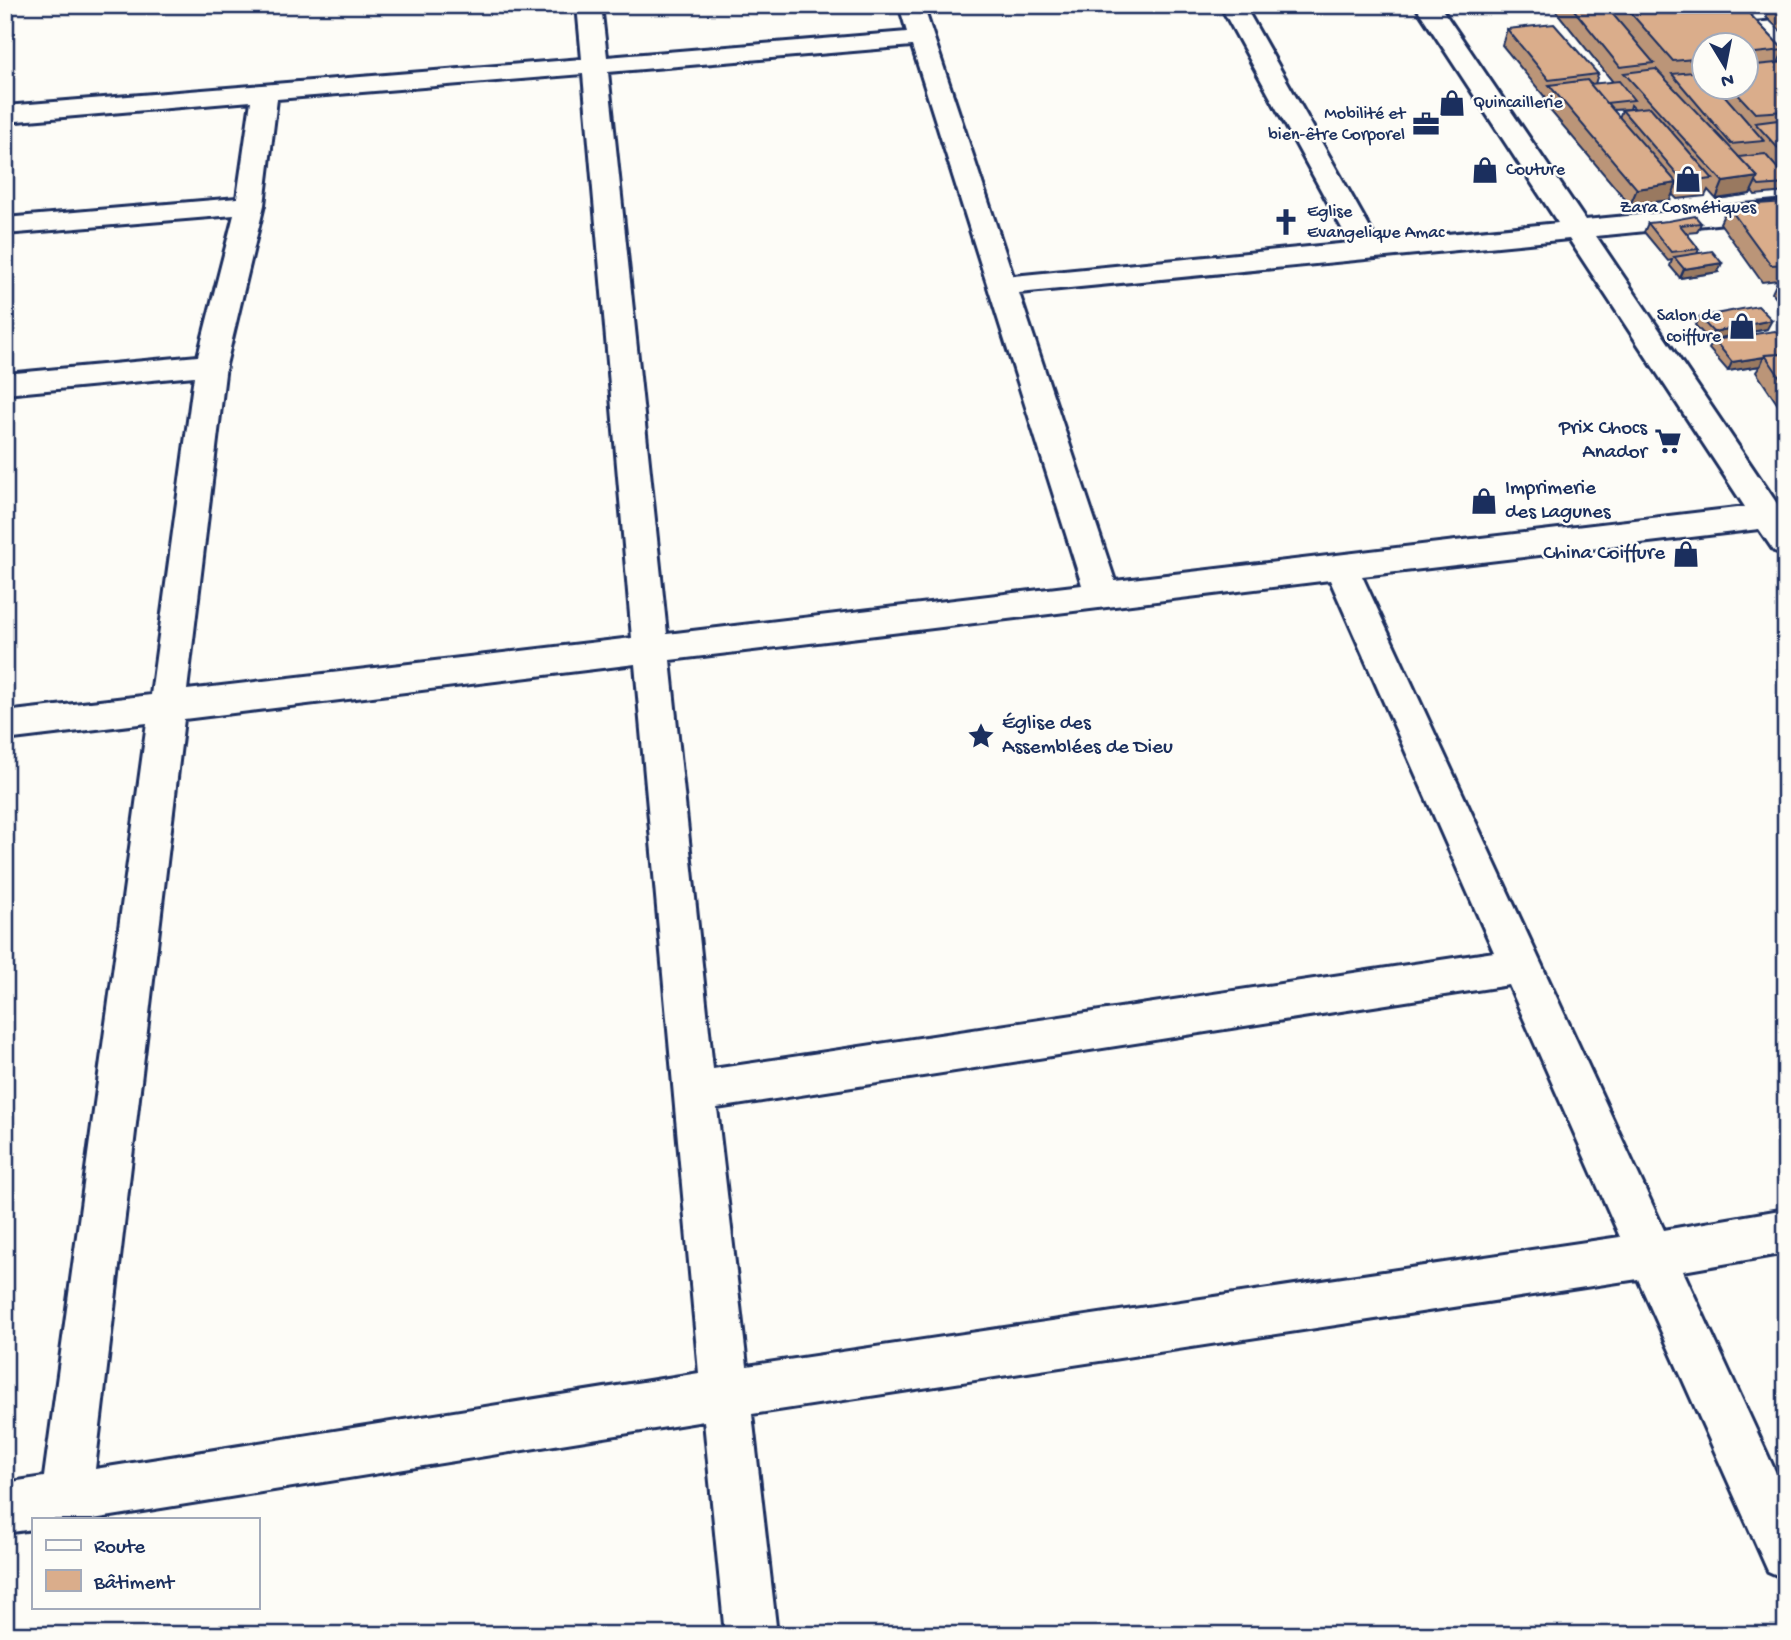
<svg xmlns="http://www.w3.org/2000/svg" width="1791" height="1640" font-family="'Gochi Hand',sans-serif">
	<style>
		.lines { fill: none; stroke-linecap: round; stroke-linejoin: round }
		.minor-casing { stroke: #1b2f5e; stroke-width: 6 }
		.minor { fill: #fdfcf7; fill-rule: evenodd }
		.wall { fill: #bb9578; stroke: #1b2f5e; stroke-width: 2; fill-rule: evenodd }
		.shaded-wall { fill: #997961; stroke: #1b2f5e; stroke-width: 2 }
		.building { fill: #daad8b; stroke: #1b2f5e; stroke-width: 2 }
		.labels { text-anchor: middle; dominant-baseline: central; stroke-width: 5; stroke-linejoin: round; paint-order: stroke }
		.far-poi-label { font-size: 18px; fill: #1b2f5e; stroke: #fdfcf7; text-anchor: start }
		.poi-label { font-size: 21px; fill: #1b2f5e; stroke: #fdfcf7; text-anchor: end }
	</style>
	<rect width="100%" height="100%" fill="#fdfcf7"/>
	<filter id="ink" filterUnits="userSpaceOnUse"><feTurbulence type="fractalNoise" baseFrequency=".0143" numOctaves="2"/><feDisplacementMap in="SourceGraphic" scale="14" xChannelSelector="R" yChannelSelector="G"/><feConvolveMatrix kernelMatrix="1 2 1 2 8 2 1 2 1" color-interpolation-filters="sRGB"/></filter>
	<g filter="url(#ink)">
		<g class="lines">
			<defs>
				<g id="minor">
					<path d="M577,5H601L607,57L907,32L899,5H923L1013,276L1350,243L1220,5H1244L1377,241L1558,223L1415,5H1439L1585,220L1786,201V217L1596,236L1786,517V555L1774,551L1759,529L1362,576L1664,1230L1786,1209V1253L1683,1271L1786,1495V1579L1768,1571L1638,1279L752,1414L777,1635H725L704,1421L93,1519H33V1529L5,1533V1483L44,1477L147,723L5,740V712L151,695L194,376L5,394V374L198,356L234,215L5,234V218L237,198L251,101L5,122V106L582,59ZM912,46L1082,585L667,634L608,72ZM583,74L632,638L187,690L226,365L264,205L277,99ZM1569,239L1745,507L1115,581L1019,293ZM1330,580L1494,952L713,1069L670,660ZM635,664L699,1373L95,1469L184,719ZM1509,985L1620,1237L747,1366L717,1108Z"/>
					<polygon points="1758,5 1786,5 1786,17 1731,22 1722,20 1719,15 1722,10"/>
				</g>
			</defs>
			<use href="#minor" class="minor-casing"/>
			<use href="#minor" class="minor"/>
		</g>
		<g class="wall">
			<path d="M1551,5H1741L1784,50L1778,63L1786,62V192L1755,195L1752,191L1750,194L1716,199L1708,190L1705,196L1677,199L1672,194L1670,200L1630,205L1543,102L1545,96H1544L1502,45L1507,29L1598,74L1595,84L1613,82ZM1704,46H1746V88H1704ZM1631,105L1635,109L1622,110L1619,118L1613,110L1630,109Z"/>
			<polygon points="1771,5 1786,5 1786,36 1766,17"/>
			<polygon points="1786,202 1786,310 1772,293 1778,280 1762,282 1720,223 1728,206"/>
			<polygon points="1648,223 1701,223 1697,232 1686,233 1699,249 1697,254 1718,272 1680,278 1670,266 1672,260 1668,261 1644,232"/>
			<polygon points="1699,317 1767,329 1709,340 1695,325"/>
			<polygon points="1714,340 1786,343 1786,417 1756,372 1760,366 1728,371 1709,349"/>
		</g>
		<g class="shaded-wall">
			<polygon points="1758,177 1750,194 1716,199 1723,182"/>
			<polygon points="1677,183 1670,200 1630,205 1637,189"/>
			<polygon points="1722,263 1718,272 1680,278 1684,269"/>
			<polygon points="1772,320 1767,329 1709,340 1713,332"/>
			<polygon points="1764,357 1760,366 1728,371 1732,362"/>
		</g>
		<g class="building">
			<polygon points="1570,5 1605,5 1654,63 1620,67"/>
			<polygon points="1618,5 1694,5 1629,11 1629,13 1625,13"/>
			<polygon points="1694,5 1741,5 1784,50 1746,54 1746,46 1704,46 1704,58 1673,61 1629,11"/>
			<polygon points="1779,5 1786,5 1786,12"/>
			<polygon points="1554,24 1598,74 1549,80 1507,29"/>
			<polygon points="1786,62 1786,111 1755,113 1732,88 1746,88 1746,66"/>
			<polygon points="1656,69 1758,177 1723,182 1624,73"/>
			<polygon points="1703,71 1704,88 1718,88 1764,141 1731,144 1672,74"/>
			<polygon points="1587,80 1677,183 1637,189 1549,85"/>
			<polygon points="1619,81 1634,100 1606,103 1590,84"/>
			<polygon points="1650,107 1713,179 1684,182 1622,110"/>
			<polygon points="1786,119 1786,157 1755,123"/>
			<polygon points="1765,154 1786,178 1786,184 1759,186 1756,182 1758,177 1739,157"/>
			<polygon points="1786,202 1786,264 1771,265 1728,206"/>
			<polygon points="1695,216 1701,223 1680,225 1699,249 1671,252 1648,223 1668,221"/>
			<polygon points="1712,251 1722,263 1684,269 1674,257"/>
			<polygon points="1758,306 1772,320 1713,332 1699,317"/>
			<polygon points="1775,331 1786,343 1786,354 1765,355 1764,357 1732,362 1714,340"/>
			<polygon points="1786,354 1786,386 1765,355"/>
		</g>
	</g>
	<defs>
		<symbol id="shop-bare" viewBox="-9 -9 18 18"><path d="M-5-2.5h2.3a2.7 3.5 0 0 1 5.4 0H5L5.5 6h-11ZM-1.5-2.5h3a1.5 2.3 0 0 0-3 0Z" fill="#1b2f5e" stroke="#fdfcf7" stroke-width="2.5" paint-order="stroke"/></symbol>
		<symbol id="office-bare" viewBox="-9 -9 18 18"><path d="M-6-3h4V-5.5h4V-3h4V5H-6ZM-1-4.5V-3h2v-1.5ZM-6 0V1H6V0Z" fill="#1b2f5e" stroke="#fdfcf7" stroke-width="2.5" paint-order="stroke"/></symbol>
		<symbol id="church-bare" viewBox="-9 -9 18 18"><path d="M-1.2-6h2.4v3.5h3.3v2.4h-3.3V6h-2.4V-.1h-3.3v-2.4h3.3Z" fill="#1b2f5e" stroke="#fdfcf7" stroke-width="2.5" paint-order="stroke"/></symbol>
		<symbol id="supermarket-bare" viewBox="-9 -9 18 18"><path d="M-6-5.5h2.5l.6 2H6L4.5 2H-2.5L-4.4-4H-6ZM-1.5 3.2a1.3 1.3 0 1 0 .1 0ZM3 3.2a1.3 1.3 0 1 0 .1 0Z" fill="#1b2f5e" stroke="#fdfcf7" stroke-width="2.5" paint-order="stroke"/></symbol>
		<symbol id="sight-bare" viewBox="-9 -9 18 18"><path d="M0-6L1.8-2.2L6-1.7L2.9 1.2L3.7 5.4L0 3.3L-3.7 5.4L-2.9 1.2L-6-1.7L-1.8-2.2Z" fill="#1b2f5e" stroke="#fdfcf7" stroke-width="2.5" paint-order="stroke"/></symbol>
	</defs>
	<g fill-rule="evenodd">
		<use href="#shop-bare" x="1433" y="84" width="38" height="38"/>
		<use href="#office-bare" x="1407" y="105" width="38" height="38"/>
		<use href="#shop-bare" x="1466" y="151" width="38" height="38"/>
		<use href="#shop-bare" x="1669" y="160" width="38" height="38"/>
		<use href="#church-bare" x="1267" y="203" width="38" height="38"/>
		<use href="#shop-bare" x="1723" y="307" width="38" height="38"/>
		<use href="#supermarket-bare" x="1649" y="422" width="38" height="38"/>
		<use href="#shop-bare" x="1465" y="482" width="38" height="38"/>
		<use href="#shop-bare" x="1667" y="535" width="38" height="38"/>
		<use href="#sight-bare" x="962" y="717" width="38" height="38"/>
	</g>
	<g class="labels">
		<g class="far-poi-label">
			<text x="1473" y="103">Quincaillerie</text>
			<text x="1405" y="114" text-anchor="end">Mobilité et<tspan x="1405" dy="21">bien-être Corporel</tspan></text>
			<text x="1506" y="170">Couture</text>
			<text x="1688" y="208" text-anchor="middle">Zara Cosmétiques</text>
			<text x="1307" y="212">Eglise<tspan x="1307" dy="21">Evangelique Amac</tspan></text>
			<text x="1721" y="316" text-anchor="end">Salon de<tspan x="1721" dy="21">coiffure</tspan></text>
		</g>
		<g class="poi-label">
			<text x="1647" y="429">Prix Chocs<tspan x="1647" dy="24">Anador</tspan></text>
			<text x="1505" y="489" text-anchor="start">Imprimerie<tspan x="1505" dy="24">des Lagunes</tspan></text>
			<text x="1665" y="554">China Coiffure</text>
			<text x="1002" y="724" text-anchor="start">Église des<tspan x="1002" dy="24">Assemblées de Dieu</tspan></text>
		</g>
	</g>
	<rect width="1791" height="1640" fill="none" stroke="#fdfcf7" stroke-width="28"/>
	<rect x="14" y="14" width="1763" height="1612" fill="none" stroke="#1b2f5e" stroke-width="2.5" filter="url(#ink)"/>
	<rect x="32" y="1518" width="228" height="91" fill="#fdfcf7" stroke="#a3aaba" stroke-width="2"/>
	<rect x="46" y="1540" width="35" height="10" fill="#fdfcf7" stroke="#a3aaba" stroke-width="2"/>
	<text x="94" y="1552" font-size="21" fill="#1b2f5e">Route</text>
	<rect x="46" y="1570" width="35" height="21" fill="#daad8b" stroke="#a3aaba" stroke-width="2"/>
	<text x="94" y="1588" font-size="21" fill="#1b2f5e">Bâtiment</text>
	<g transform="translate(1725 66) rotate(170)"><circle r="33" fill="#fdfcf7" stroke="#a3aaba" stroke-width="2"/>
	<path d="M0-5L12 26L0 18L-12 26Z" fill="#1b2f5e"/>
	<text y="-10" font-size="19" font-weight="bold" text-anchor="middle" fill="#1b2f5e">N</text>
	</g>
</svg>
